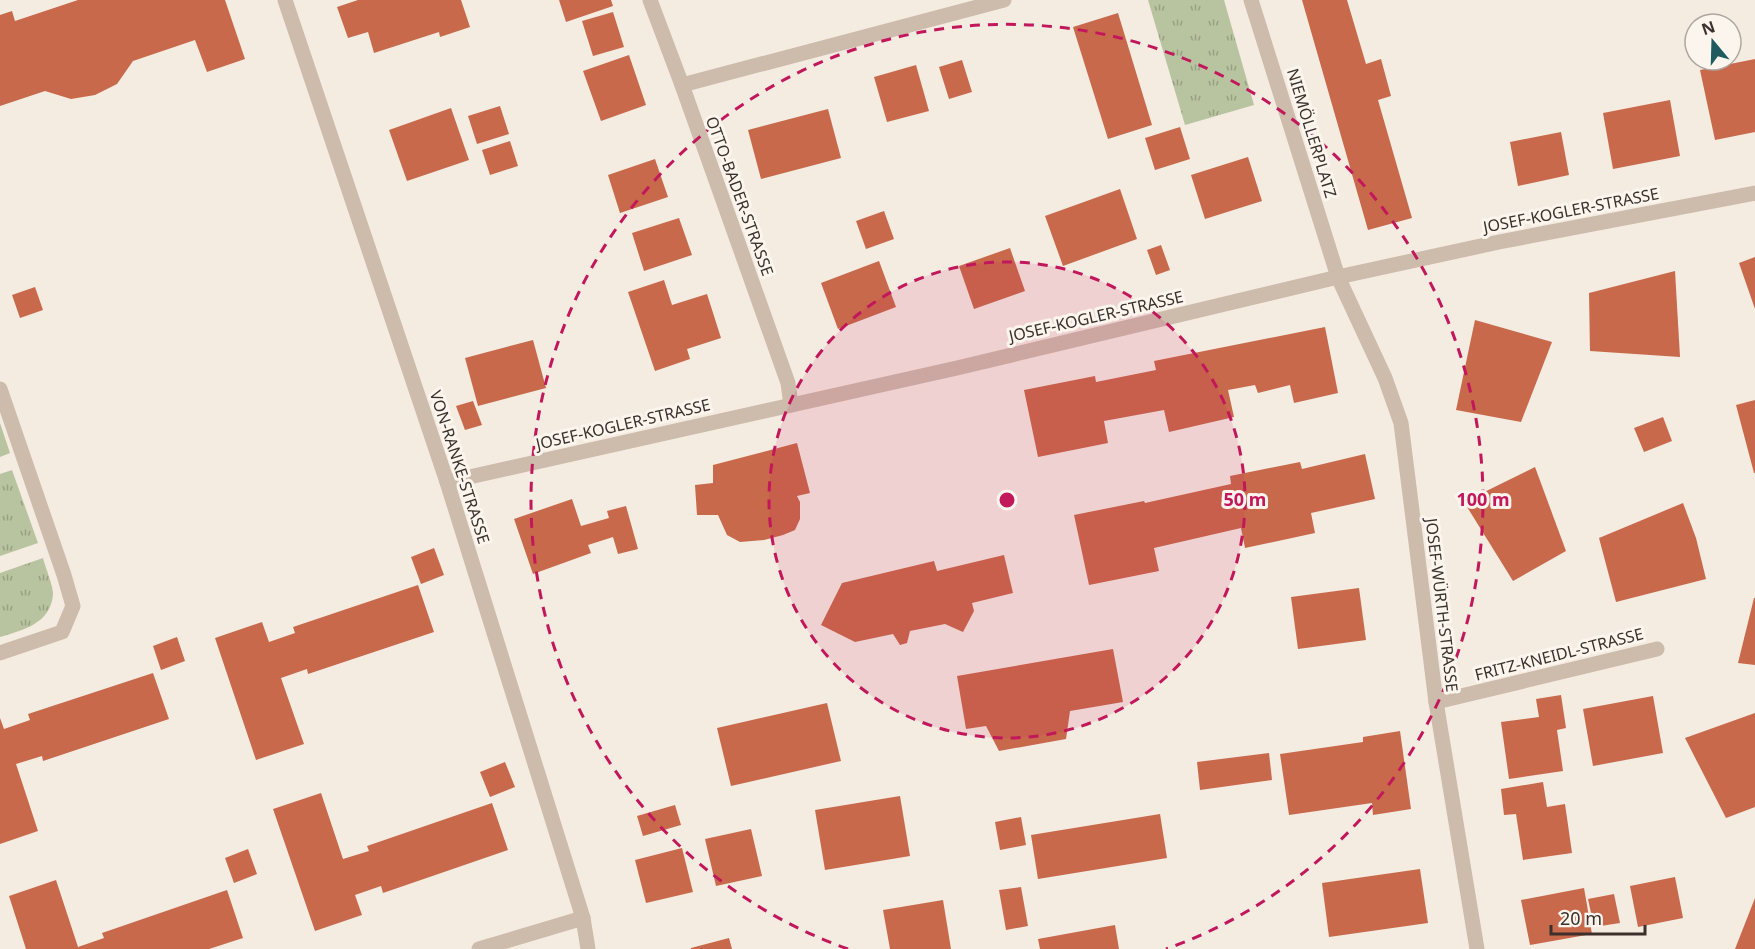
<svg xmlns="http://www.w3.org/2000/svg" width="1755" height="949" font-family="'Noto Sans',sans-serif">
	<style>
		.grass { fill: url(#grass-tufts) }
		.building { fill: #c8694b }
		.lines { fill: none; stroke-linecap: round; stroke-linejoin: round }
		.street { stroke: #cdbbac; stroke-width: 15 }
		.ring { fill: none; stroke: #c2185b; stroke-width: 3; stroke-dasharray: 10 8 }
		.labels { text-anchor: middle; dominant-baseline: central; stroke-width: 6; stroke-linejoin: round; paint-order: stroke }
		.street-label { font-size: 16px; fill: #3b302b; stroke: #fbf5ee }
		.centre { fill: #c2185b; stroke: #fbf5ee; stroke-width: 3 }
		.ring-label { font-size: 18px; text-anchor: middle; font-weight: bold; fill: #c2185b; stroke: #fbf5ee; stroke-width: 6; stroke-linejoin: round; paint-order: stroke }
	</style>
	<defs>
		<pattern id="grass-tufts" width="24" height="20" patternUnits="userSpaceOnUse" patternTransform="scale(1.5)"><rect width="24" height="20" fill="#b8c4a0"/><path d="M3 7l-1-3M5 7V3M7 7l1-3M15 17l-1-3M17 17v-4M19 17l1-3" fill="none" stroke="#97a083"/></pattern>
	</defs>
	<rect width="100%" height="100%" fill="#f4ebe1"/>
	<g class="grass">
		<polygon points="1148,0 1224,0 1254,105 1185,125"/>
		<polygon points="0,423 10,453 0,457"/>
		<polygon points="12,470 38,543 0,556 0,474"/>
		<path d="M43,558C45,567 54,587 53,595C50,624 23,630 0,637V573Z"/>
	</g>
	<g class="building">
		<polygon points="78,0 225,0 245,59 207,72 195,40 133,61 117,84 95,95 71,99 45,91 0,106 0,15 12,11 15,21"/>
		<polygon points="358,0 461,0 470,27 440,37 439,32 374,53 368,32 348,38 337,7"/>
		<polygon points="559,0 611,0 613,6 566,22"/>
		<polygon points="1302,0 1347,0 1366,64 1381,59 1391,96 1378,100 1412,218 1368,230"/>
		<polygon points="613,12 624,47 593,56 582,21"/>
		<polygon points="1118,13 1152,125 1108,139 1073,27"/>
		<polygon points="629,55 646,105 601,121 583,71"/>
		<polygon points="1755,59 1755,132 1715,140 1700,70"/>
		<polygon points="962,60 972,92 949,99 939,67"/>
		<polygon points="916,65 929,111 887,122 874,77"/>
		<polygon points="1670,100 1680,156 1613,169 1603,113"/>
		<polygon points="500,106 509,134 477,144 468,116"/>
		<polygon points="451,108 469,160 407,181 389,130"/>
		<polygon points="828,109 841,158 761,179 748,130"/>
		<polygon points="1180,127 1190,159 1155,170 1145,138"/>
		<polygon points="1561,132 1569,175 1518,186 1510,142"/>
		<polygon points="510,141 518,166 490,175 482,150"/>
		<polygon points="1248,157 1262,201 1205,219 1191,175"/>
		<polygon points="655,159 668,197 620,213 608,175"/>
		<polygon points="1120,189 1137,239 1063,266 1045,216"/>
		<polygon points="884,211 894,239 866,249 856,221"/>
		<polygon points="679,218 692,255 644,271 632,233"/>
		<polygon points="1161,245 1170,270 1156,275 1147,250"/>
		<polygon points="1010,248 1025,291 974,309 959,266"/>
		<polygon points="1755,257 1755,309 1739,263"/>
		<polygon points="879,261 896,307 838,329 821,283"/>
		<polygon points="1675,271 1680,357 1590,351 1589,293"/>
		<polygon points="664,280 672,305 707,294 721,338 687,349 690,359 655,371 628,292"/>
		<polygon points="35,287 43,310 20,318 12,295"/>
		<polygon points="1475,320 1552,342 1521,422 1456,410"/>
		<polygon points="1325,327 1338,393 1294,403 1290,385 1258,393 1255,385 1228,390 1234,417 1169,432 1164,410 1104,421 1108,443 1038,457 1024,390 1095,376 1096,382 1156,370 1154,361"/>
		<polygon points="533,340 546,388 478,406 465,358"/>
		<polygon points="1755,400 1755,473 1754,473 1736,405"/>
		<polygon points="473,401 482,425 465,430 456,406"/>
		<polygon points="1663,417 1672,441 1644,452 1634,428"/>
		<polygon points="797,443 810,493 797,496 800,502 800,519 795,530 783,535 764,540 740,542 727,535 718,515 697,515 695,485 713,483 713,465"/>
		<polygon points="1365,454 1375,499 1311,513 1315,533 1245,548 1241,528 1154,548 1159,571 1089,585 1074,515 1144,501 1145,503 1231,484 1230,476 1300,462 1302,469"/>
		<polygon points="1535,467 1566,551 1513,581 1464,502"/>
		<polygon points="572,499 581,526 609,518 607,511 626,506 638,549 618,554 613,537 588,545 591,553 533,574 514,519"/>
		<polygon points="1683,503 1696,538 1706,579 1616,602 1599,538"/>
		<polygon points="434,548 444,575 421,584 411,557"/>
		<polygon points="1004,555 1013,593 972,603 974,611 963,632 945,624 910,631 907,643 900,645 893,634 855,642 821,625 842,583 934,561 937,571"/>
		<polygon points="418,585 434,632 308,674 307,669 281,678 304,744 256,760 215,638 262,622 269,642 295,633 293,627"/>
		<polygon points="1359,588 1366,640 1298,649 1291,597"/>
		<polygon points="1754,598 1755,598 1755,665 1738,663"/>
		<polygon points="177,637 185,661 161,670 153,646"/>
		<polygon points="1113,649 1123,702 1070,711 1066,739 999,751 986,726 966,729 957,676"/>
		<polygon points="153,673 169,719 43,761 42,756 16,764 38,831 0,844 0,718 4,729 30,720 28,714"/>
		<polygon points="1561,695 1566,728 1557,730 1563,771 1509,779 1501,722 1539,717 1536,699"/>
		<polygon points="1653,696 1663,753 1593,766 1583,709"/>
		<polygon points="827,703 841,761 731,786 717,728"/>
		<polygon points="1755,713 1755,807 1726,818 1685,738"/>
		<polygon points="1400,731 1411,809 1373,815 1372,803 1289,815 1280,754 1363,742 1363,737"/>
		<polygon points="1269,753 1272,780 1200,790 1197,762"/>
		<polygon points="505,762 515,787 490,797 480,772"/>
		<polygon points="1543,782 1547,807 1565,804 1572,853 1523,860 1516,814 1504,815 1501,789"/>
		<polygon points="321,793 343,859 369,851 367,846 492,803 508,850 383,893 381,886 355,895 362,915 315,931 273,809"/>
		<polygon points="900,796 910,856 825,870 815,810"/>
		<polygon points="675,805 681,825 643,836 637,816"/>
		<polygon points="1160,814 1167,858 1038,879 1031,835"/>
		<polygon points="1021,817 1026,845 1000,850 995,822"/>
		<polygon points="751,829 762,876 716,886 705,839"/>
		<polygon points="682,848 693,892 646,903 635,860"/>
		<polygon points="248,849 257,874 234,883 225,858"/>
		<polygon points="1420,869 1428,923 1329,937 1322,883"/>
		<polygon points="1675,877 1683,918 1638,927 1630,886"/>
		<polygon points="56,880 78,947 104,938 102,933 227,890 243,938 209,949 26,949 9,896"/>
		<polygon points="1021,887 1028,926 1006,930 999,890"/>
		<polygon points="1584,888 1592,934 1530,945 1521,900"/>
		<polygon points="1614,894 1620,923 1594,927 1588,899"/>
		<polygon points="1755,898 1755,949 1735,949"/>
		<polygon points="943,900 951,949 890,949 883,910"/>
		<polygon points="1115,925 1119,949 1040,949 1038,939"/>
		<polygon points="729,938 732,949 691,949 691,948"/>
	</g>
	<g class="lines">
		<g class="street">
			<polyline points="285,0 447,482 583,918 588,949"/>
			<polyline points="650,0 682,85 788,383 791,405"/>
			<polyline points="1251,0 1338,277 1385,378 1401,423 1436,702 1477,949"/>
			<polyline points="682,85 1004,0"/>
			<polyline points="0,389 64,575 73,606 62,632 0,653"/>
			<polyline points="447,482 957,368 1338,277 1499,242 1755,193"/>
			<polyline points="1436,702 1657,649"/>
			<polyline points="479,949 583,918"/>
		</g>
	</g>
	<circle cx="1007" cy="500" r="238" fill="#c2185b" fill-opacity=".12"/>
	<g class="ring">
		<circle cx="1007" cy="500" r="238"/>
		<path d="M848 949A476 476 0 1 1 1166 949"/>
	</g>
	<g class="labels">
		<g class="street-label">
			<text transform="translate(1312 133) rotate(73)">NIEMÖLLERPLATZ</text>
			<text transform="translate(740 196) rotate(70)">OTTO-BADER-STRASSE</text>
			<text transform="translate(1571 210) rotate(-11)">JOSEF-KOGLER-STRASSE</text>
			<text transform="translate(1096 316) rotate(-13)">JOSEF-KOGLER-STRASSE</text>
			<text transform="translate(623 424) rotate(-13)">JOSEF-KOGLER-STRASSE</text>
			<text transform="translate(460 467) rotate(72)">VON-RANKE-STRASSE</text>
			<text transform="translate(1442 605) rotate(83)">JOSEF-WÜRTH-STRASSE</text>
			<text transform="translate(1559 654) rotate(-14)">FRITZ-KNEIDL-STRASSE</text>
		</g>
	</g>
	<circle cx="1007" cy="500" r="9" class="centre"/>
	<g class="ring-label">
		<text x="1245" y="506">50 m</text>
		<text x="1483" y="506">100 m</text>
	</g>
	<g transform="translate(1713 42) rotate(341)"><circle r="28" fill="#fbf5ee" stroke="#aea6a0" stroke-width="1.5"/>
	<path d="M0-4.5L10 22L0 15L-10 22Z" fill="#1f5a5e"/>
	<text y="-9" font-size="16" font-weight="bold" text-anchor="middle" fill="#3b302b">N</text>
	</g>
	<path d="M1551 925v9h94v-9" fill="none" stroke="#3b302b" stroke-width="3"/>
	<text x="1560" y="925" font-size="18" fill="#3b302b" stroke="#fbf5ee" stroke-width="4.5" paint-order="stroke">20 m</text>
</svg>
